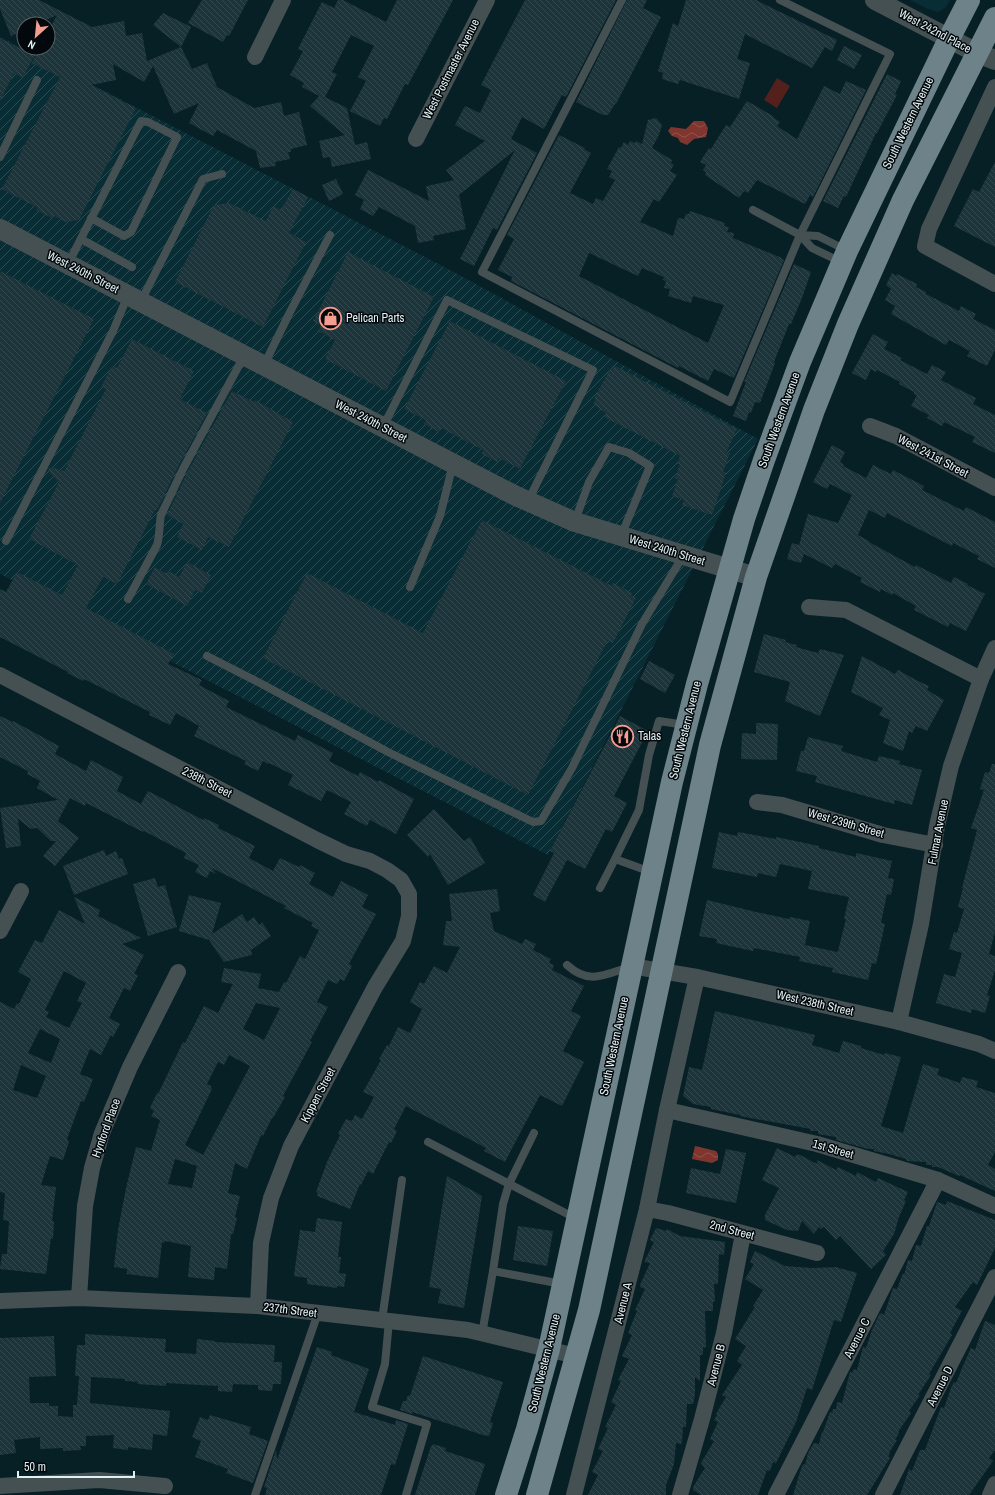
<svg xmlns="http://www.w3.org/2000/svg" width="995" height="1495" font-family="'Archivo Narrow',sans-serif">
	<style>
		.built { fill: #082d35 }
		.industrial { fill: url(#industrial-furrows) }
		.grass { fill: #54201b }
		.water { fill: url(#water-waves) }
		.building { fill: url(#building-back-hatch); fill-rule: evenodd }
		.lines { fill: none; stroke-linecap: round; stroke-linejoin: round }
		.service { stroke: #455053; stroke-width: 8 }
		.minor { stroke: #455053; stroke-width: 16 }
		.tertiary { stroke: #455053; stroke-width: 20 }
		.primary { stroke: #6d8389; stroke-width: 22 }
		.labels { text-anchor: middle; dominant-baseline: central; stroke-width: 3; stroke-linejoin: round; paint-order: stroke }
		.street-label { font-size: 12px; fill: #e1f0f3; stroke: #02080b }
		.poi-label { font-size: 12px; fill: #e1f0f3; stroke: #02080b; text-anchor: start }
	</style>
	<defs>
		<pattern id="industrial-furrows" width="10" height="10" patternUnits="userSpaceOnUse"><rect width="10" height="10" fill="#082d35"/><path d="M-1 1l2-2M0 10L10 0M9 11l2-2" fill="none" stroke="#2c4c53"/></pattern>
		<pattern id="water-waves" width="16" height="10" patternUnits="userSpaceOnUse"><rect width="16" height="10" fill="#80362e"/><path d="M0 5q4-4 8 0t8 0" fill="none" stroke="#92534d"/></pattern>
		<pattern id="building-back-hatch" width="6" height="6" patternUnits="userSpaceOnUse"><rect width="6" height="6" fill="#1c343a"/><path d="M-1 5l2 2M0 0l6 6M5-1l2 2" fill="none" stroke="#32484d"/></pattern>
	</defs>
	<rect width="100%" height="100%" fill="#072026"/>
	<polygon class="built" points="910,0 950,0 946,7 938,12 928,9"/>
	<polygon class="industrial" points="0,37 452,271 758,439 548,855 0,574"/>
	<polygon class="grass" points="777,78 790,86 777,108 764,100"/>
	<g class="water">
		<polygon points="694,121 704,121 708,128 706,137 694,139 687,145 680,142 678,138 672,136 668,131 671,127 686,129"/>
		<polygon points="695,1146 716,1151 718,1154 718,1160 712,1163 692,1159"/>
	</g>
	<g class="building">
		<polygon points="0,0 39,0 92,27 124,21 126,36 142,33 147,61 181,47 153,25 163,13 191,27 181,47 192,69 207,63 217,87 254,108 281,102 284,116 299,112 307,145 291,149 291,152 288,152 290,159 275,162 276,166 260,168 256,151 217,130 213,136 189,123 199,103 174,114 153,66 144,82 113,64 116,80 91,85 136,108 79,220 66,222 54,216 52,218 36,210 38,208 2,189 60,77 32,63 39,48 48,48 48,32 57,15 37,24 24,24 24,30 11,36 0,9"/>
		<polygon points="202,0 248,0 229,36 227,35 223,42 188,23"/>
		<polygon points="338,0 343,0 386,22 397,0 453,0 408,85 405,84 387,119 384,118 380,126 350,111 366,81 358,77 374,46 351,35 332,72 337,74 325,97 347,108 355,145 367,142 371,159 332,167 330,157 323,158 319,141 345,135 310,106 319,96 302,87 304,83 290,75 303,51 298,49 322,2 334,8"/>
		<polygon points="525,0 616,0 566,97 562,95 544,129 522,117 511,139 537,153 497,230 493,228 474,266 460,259 515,150 459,195 466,229 433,236 434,240 418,243 415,226 379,207 373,216 360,209 364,200 355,195 368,170 429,201 426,187 427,186 454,180 446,170 485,141 455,125 465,106 480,113 491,90 481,85"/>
		<polygon points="627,0 647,0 643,8 661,17 616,104 615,104 608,115 603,115 576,102"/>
		<polygon points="686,0 756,0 837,40 832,51 825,47 812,68 745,34 737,59 750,63 739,99 680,80 678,84 662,79 663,73 658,71 673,23 678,26"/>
		<polygon points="0,38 34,56 23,78 14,73 0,101"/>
		<polygon points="844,46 862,55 854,69 837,60"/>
		<polygon points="887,74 901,81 895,94 897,95 877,133 876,133 846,197 844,196 838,208 823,201"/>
		<polygon points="846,81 866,90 813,197 810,195 805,204 757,180 748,193 744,191 739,198 705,175 706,172 703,170 706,165 700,162 709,148 711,149 726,125 730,127 747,101 773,116 773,117 780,122 777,126 797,139 824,86 840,94"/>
		<path d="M656,118L662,125L659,135L652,148L672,160L671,163L674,165L670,171L677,175L659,202L654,199L640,222L673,236L678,218L684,219L686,214H689L690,211L725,223L724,226L729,227L727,232L734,233L733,238L782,258L781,259L784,260L734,378L714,369L708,381L679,366L678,368L511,281L512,277L498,270L514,239L507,235L559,135L585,148L584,149L591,153L570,193L593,204L596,198L603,201L615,180L609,177L612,171L607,169L619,147L621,148L624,142L628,145L630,141L635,143L636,141L642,144L648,120ZM589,253L638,276L642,268L664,277L663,280L666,281L664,288L670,289L668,296L691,303L693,296L724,305L708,343L579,276Z"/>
		<polygon points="995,162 995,247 954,226 973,189 979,192"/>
		<polygon points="336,179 343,194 329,201 322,185"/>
		<polygon points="293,189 308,197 289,233 306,242 263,327 175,282 214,205 229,203 266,221 273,206 281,210"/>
		<polygon points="348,252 434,297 386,391 325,359 335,340 318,331 321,325 313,321"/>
		<polygon points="794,264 811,272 802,298 791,324 789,324 774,362 775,363 760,403 755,402 751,413 749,412 746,421 733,416 746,382 744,382"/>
		<polygon points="0,271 94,319 0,503"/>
		<polygon points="892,273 896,276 897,274 917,284 916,287 926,292 926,294 959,311 961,306 976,314 973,319 995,330 995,350 987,366 967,356 970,351 949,340 946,345 891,314 895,306 885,300 891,289 886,285"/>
		<polygon points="450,321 566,381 520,469 499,458 497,462 482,454 483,450 441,428 439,432 424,424 426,420 404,409"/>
		<polygon points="873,334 888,342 884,349 902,358 900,360 927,374 932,365 946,372 941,380 976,398 973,404 995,415 995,453 972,442 975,437 944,422 942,426 927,418 929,415 911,406 917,395 914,394 914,392 899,384 900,382 877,370 876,372 871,369 866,380 852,373"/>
		<polygon points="132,339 194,371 180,399 207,413 178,467 157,510 155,510 117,584 103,577 86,608 174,654 168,664 202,680 199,685 229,701 226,707 295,741 298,735 333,753 329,761 358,776 360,772 378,782 379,780 414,799 396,834 370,820 367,826 344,814 351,802 327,790 321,801 288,785 293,775 269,763 268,764 263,761 258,771 244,764 246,761 194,736 199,726 176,713 170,725 149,715 150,712 84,679 83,681 67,673 68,672 0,637 0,589 6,592 17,572 62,595 78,565 29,539 59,482 48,471 50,467 64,471 106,389 101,387 112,366 117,368"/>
		<polygon points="615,366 737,429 726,453 730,453 723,472 726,473 712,515 682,505 684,500 672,496 678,479 675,478 680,464 677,464 680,456 604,417 606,413 594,405 595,397 610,369 612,370"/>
		<polygon points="232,391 254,402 255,400 264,405 293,422 229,547 208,537 202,550 177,537 183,524 167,515 188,471"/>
		<polygon points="832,445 845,452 840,462 844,465 843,466 866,478 873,465 891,474 893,470 924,486 922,490 964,511 966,507 995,522 995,568 977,559 979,556 953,543 952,546 887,513 885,518 869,510 858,535 869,541 869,542 915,567 916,565 951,583 954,577 968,584 967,585 985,594 966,631 950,623 948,627 914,610 916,606 893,593 892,595 881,589 880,592 860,582 862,578 835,564 832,568 804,554 801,563 787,559 792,543 799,545 808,514 838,523 852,495 830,484 827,489 813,482"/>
		<polygon points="482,520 612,586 613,583 632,593 631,596 636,598 613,643 608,640 528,795 263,658 307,573 423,633"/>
		<polygon points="187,562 211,575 202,593 195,590 187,606 146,584 155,567 167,574 168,571 179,577"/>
		<polygon points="764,634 786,640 785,642 797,645 796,647 818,653 820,649 844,655 820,716 785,701 790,682 754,672"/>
		<polygon points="862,656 895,674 898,670 916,680 929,686 927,690 944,700 927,731 916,726 912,733 909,731 903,751 883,743 890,720 879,715 883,708 851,692"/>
		<polygon points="649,661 675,675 665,693 640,679"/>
		<path d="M0,716L13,722V721L59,746L55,754L86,771L91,760L123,777L117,791L141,804L148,791L203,820L204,818L219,825L218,828L255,846L249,858L273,871L280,858L299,867L300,865L315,873L309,884L333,897L341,881L368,895L362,907L376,914L349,964L352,966L344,981L340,979L337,984L328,980L317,1002L328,1007L310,1041L312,1042L283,1096L285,1097L273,1118H272L263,1136L261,1135L247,1169L235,1163L228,1193L240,1196L235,1217L237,1218L233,1234H231L227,1269L215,1267L214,1280L188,1277L191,1246L165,1241L164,1243L162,1242L158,1278L127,1274V1269L114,1267L118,1230L126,1188L136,1147L151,1151L160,1120L151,1116L154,1111L150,1108L157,1093L158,1094L183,1042L185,1043L204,1006L218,1013L233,984L221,982L224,968L261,974L258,988L279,992L284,982L286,983L300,956L305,959L319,930L311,926L313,923L284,908L286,906L212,868L216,874L210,871L207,878L195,872L199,865L184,858L186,853L144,831L143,832L86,803L85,806L70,798L58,821L79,838L55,866L43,856L56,841H51L37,828L31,829L18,819L21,846L6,848L0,808L58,800L37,788L40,781L27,774L28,771L0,757ZM256,1003L280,1008L264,1040L243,1029ZM229,1055L250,1066L203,1155L185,1145L212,1089L211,1088V1086L207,1084L218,1062L224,1065ZM175,1159L197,1166L192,1188L168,1184Z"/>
		<polygon points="620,716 648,731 614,796 627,803 612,832 606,829 585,869 567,860 545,902 533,895 554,853 550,851"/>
		<polygon points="756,723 778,724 777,760 741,759 742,733 756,734"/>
		<polygon points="808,737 843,746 841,751 877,762 879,756 900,761 899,764 922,770 912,805 895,800 894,804 815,782 817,776 796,771 801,751 804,751"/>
		<polygon points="992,764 995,764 995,932 989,954 995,956 995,970 987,995 990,996 985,1013 972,1009 971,1013 936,1003 944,974 955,977 962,953 949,949 954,932 957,933 964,909 958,907 963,888 962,888 977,830 971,828 984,790 980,789 985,772 989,773"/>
		<polygon points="434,809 464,841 470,837 485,863 448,885 430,854 428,857 407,835"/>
		<polygon points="719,832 737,836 738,832 776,839 776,837 819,846 819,848 856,857 856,853 892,861 888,878 894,879 891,895 887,894 881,923 885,924 876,964 872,963 868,980 832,972 833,968 799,961 800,957 754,948 753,951 716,943 717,939 699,936 707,900 756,912 789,919 790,917 810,921 805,945 837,952 838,951 846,919 844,919 849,897 808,889 812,871 780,864 776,877 758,873 757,877 712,868"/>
		<polygon points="104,850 106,856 116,851 119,859 122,858 128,874 74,895 63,866"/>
		<polygon points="155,878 158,887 165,885 177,927 148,936 133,884"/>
		<polygon points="497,889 500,911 490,913 494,931 522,944 525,939 536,944 533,950 551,959 549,963 554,965 552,970 584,986 571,1011 581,1016 563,1051 584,1062 562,1106 540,1095 505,1162 484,1151 486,1148 406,1106 394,1129 397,1131 391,1143 389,1142 373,1174 368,1171 361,1185 360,1184 350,1209 317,1196 318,1193 316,1192 327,1162 340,1135 338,1134 346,1119 352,1121 355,1115 362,1119 374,1097 363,1092 381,1060 379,1059 387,1045 389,1046 398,1027 410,1033 422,1009 410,1002 420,982 424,984 434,966 447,973 460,947 443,945 446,921 452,921 449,894"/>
		<polygon points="189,895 221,903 212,934 242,914 247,922 254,917 259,925 262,922 271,936 251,950 252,955 224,962 209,940 179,931"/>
		<path d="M74,897L100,910L98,916L141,938L122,944L144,955L134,974L138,975L130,991L124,988L109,1018L120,1024L113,1037L111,1035L101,1055L90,1049L80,1074L93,1079L84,1102L81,1101L67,1139L69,1142L63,1160L50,1156L41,1185L56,1187L52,1221H54L53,1239L51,1238L46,1274L0,1269L2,1254H7L9,1221L3,1220L5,1193L0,1192V1002L14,1009L17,1003L19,1004L31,979L18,972L35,940L42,943L59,910L85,924ZM64,971L86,983L77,1001L82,1003L69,1028L46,1017L49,1012L45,1010ZM40,1029L60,1039L51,1063L28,1053ZM21,1065L46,1076L37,1098L13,1090Z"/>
		<polygon points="715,1011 815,1035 812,1045 839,1053 843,1041 861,1046 861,1048 884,1055 885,1053 901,1057 881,1126 903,1133 923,1064 939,1069 937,1075 960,1083 962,1077 978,1081 976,1087 995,1093 995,1152 988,1165 995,1169 995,1191 960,1175 959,1176 938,1167 932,1167 932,1165 926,1165 926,1162 907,1161 906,1159 889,1154 874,1151 874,1149 868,1149 836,1140 836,1137 818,1134 818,1131 810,1131 811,1129 740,1116 740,1115 711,1109 711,1107 693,1104 683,1096 689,1067 702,1070"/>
		<polygon points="777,1148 795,1157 797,1154 802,1156 817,1164 817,1160 836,1170 838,1167 856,1176 857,1172 876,1182 878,1178 908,1192 904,1200 906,1201 899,1217 894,1234 883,1251 886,1255 871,1269 840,1236 836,1240 824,1227 821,1229 819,1227 814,1234 802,1221 798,1231 787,1230 765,1220 765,1215 779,1188 762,1180"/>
		<polygon points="726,1149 746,1153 736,1203 686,1193 691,1168 720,1174"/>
		<polygon points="447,1176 482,1196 464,1308 438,1303 441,1289 429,1287"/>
		<polygon points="947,1201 995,1220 995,1248 977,1285 973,1282 955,1307 962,1311 950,1333 952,1335 929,1374 931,1375 918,1395 920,1395 909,1411 911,1413 898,1432 899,1433 895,1440 897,1440 889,1453 890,1454 888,1456 890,1458 867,1495 793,1495 800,1472 803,1464 805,1465 808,1453 814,1443 819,1444 822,1432 823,1432 830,1412 832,1413 833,1409 836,1409 837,1402 842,1403 850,1372 852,1373 854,1369 857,1370 863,1347 866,1348 872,1330 880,1313 884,1315 893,1288 897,1289 903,1273 904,1275 908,1260 912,1261 916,1245 921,1246 927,1226 929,1226 937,1202 946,1205"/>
		<polygon points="317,1218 342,1222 338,1257 341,1257 339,1273 346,1274 344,1287 337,1286 337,1288 307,1284 307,1278 294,1276 300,1230 315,1232"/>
		<polygon points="518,1226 553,1231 547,1266 513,1260"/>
		<polygon points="656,1228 666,1231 667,1229 680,1236 725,1242 724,1255 719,1254 718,1284 714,1284 715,1301 713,1302 713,1311 705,1311 706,1347 703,1348 703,1355 700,1355 700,1381 695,1377 695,1394 693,1404 687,1404 686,1427 683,1427 682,1442 681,1444 676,1443 674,1464 666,1485 666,1495 588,1495 598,1475 592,1472 603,1451 598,1449 608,1428 605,1427 616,1405 611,1402 621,1381 618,1380 629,1359 622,1356 632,1335 628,1333 637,1311 635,1310 645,1289 640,1287 640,1285 650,1263 644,1262 654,1242 650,1240"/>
		<polygon points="755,1251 785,1266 812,1268 836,1267 857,1273 841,1322 834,1320 812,1390 807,1388 796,1422 776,1463 773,1462 770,1471 767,1470 758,1495 701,1495 693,1490 693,1487 705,1468 701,1463 714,1441 710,1439 718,1422 714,1420 717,1415 716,1414 726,1397 722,1395 742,1365 737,1361 746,1346 735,1339 755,1307 753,1306 763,1290 745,1279 754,1264 750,1262"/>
		<polygon points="985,1321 995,1325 995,1450 989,1458 993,1461 969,1495 900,1495 909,1469 912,1471 920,1450 925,1450 941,1407 944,1408 951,1388 954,1382 956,1383 962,1368 971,1348 975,1350"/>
		<polygon points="85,1334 166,1339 165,1352 196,1354 197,1339 215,1341 214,1342 275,1345 274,1362 282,1362 281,1384 273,1384 272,1391 258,1390 258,1385 233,1384 232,1392 218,1391 218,1386 166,1383 166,1386 137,1384 138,1382 125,1381 125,1379 91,1377 90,1403 170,1411 167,1436 153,1434 152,1450 128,1447 128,1450 113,1448 114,1435 86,1436 86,1446 80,1446 81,1450 63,1451 63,1448 40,1449 40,1437 14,1440 16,1453 0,1455 0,1338 54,1336 56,1376 29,1377 30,1403 49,1403 49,1406 58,1406 58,1416 73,1417 73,1405 77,1405 79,1376 75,1376 77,1345 85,1345"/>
		<polygon points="317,1347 332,1352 331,1355 369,1369 354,1412 395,1425 396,1420 408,1424 395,1465 391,1464 381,1495 265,1495 267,1488 264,1487 276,1450 277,1460"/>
		<polygon points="423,1356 503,1382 490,1422 493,1423 489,1436 486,1435 486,1436 412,1412 412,1414 400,1410 403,1401 406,1401 408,1395 410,1396"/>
		<polygon points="210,1415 251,1427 249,1434 268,1441 253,1483 226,1473 228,1469 195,1457 201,1441 192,1437 200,1417 208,1420"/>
		<polygon points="433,1444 446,1448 445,1451 485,1464 475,1495 415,1495 431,1446 432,1446"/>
	</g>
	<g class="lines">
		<g class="service">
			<polyline points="622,0 482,272 730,402 800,235 890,54 780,0"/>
			<polyline points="0,157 37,80"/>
			<polyline points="753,210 800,235 812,248 841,262"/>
			<polyline points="800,235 818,236 846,250"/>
			<polyline points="81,239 132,267"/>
			<polyline points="68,264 141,121 148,122 177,137 131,232 124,236 91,218"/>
			<polyline points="141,301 203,179 222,174"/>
			<polyline points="264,365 290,312 330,235"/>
			<polyline points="383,427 447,300 593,370 528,501"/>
			<polyline points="575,521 589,482 609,447 629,453 650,466 621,536"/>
			<polyline points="6,541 113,331 128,295"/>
			<polyline points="410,587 440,516 453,464"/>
			<path d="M128,599L157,545C160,535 159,525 161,515L183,469L244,356"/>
			<polyline points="207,656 260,683 388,752 533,822 541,821 572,768 642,624 683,556"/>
			<polyline points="651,872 615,859 639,810 649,755 659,721 685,725"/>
			<polyline points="600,888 615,859"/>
			<path d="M567,965C589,985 604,975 629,967"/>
			<polyline points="534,1133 509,1184 503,1204 493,1271 562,1284"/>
			<polyline points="428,1142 577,1219"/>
			<polyline points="382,1320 402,1180"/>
			<polyline points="389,1321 385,1364 372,1407 427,1424 406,1495"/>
			<polyline points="482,1334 493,1271"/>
			<polyline points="255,1495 318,1313"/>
		</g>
		<g class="minor">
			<polyline points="255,57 283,0"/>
			<polyline points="995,87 929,229 925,246 995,284"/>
			<polyline points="416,139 487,0"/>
			<polyline points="870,426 896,436 995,488"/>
			<polyline points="809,607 846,610 981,679"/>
			<polyline points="0,675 317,840 346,854 370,861 387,870 401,880 409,894 409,916 403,941 375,987 291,1146 271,1198 261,1243 258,1306"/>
			<polyline points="757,802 782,805 883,835 935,845"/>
			<polyline points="0,931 21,891"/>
			<polyline points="631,966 697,977 899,1022 979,1044 995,1051"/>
			<polyline points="899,1022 921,924 937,826 951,766 981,679 995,648"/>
			<polyline points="667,1110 817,1144 938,1180 995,1206"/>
			<polyline points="647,1209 668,1213 817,1253"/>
			<polyline points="79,1298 85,1206 92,1168 102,1133 130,1067 178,972"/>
			<polyline points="0,1301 79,1298 258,1306 468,1330 576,1356"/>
			<polyline points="0,1486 99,1480 165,1486"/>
			<polyline points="574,1495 647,1209 667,1110 697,977"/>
			<polyline points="680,1495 702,1419 724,1333 743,1234"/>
			<polyline points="776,1495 938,1180"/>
			<polyline points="883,1495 995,1277"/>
			<polyline points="990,1495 995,1484"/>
		</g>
		<g class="tertiary">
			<polyline points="875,0 977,53 995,60"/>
			<polyline points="0,229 516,496 575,522 756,577"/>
		</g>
		<g class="primary">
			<polyline points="506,1495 527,1429 549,1349 672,782 697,684 744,519 764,460 800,362 847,251 949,39 969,0"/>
			<polyline points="537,1495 589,1310 710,745 756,577 814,410 848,324 903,200 995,18"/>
		</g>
	</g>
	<defs>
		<symbol id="shop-ring" viewBox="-11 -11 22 22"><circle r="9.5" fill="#02080b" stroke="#f59c91" stroke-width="1.5"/><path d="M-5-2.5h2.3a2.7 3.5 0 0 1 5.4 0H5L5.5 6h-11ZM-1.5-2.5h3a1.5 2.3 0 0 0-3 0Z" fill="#f59c91"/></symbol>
		<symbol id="restaurant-ring" viewBox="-11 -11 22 22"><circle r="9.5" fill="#02080b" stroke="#f59c91" stroke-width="1.5"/><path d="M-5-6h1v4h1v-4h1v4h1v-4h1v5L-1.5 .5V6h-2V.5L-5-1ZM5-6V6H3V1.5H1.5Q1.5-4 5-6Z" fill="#f59c91"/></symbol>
	</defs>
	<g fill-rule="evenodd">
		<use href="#shop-ring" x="318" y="306" width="25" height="25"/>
		<use href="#restaurant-ring" x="610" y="724" width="25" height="25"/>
	</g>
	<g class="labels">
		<g class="street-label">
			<text transform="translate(935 31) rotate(28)">West 242nd Place</text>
			<text transform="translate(451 69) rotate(-63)">West Postmaster Avenue</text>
			<text transform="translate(908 123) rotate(-64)">South Western Avenue</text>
			<text transform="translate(83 272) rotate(27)">West 240th Street</text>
			<text transform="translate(779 420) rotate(-70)">South Western Avenue</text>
			<text transform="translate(371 421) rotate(27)">West 240th Street</text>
			<text transform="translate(933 456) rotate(28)">West 241st Street</text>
			<text transform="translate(667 550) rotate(17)">West 240th Street</text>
			<text transform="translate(685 730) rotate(-76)">South Western Avenue</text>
			<text transform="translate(207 782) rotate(27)">238th Street</text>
			<text transform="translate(846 823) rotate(16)">West 239th Street</text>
			<text transform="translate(938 832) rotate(-79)">Fulmar Avenue</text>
			<text transform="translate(815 1003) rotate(13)">West 238th Street</text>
			<text transform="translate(614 1046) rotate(-78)">South Western Avenue</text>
			<text transform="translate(318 1095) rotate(-62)">Kippen Street</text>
			<text transform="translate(106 1128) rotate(-70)">Hynford Place</text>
			<text transform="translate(833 1149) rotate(16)">1st Street</text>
			<text transform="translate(732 1230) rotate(15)">2nd Street</text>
			<text transform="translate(623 1303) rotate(-76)">Avenue A</text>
			<text transform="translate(290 1310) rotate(7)">237th Street</text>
			<text transform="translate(857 1338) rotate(-63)">Avenue C</text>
			<text transform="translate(544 1363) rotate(-76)">South Western Avenue</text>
			<text transform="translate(716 1365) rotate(-76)">Avenue B</text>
			<text transform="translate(940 1386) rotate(-63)">Avenue D</text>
		</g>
		<g class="poi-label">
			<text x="346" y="318">Pelican Parts</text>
			<text x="638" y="736">Talas</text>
		</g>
	</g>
	<g transform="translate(36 36) rotate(207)"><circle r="19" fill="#02080b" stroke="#5b6568"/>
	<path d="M0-3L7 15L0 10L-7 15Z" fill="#f59c91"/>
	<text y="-6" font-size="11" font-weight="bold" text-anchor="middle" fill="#e1f0f3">N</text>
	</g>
	<path d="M18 1471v6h116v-6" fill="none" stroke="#e1f0f3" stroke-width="2"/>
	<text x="24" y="1471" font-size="12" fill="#e1f0f3" stroke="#02080b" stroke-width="3" paint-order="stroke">50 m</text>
</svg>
